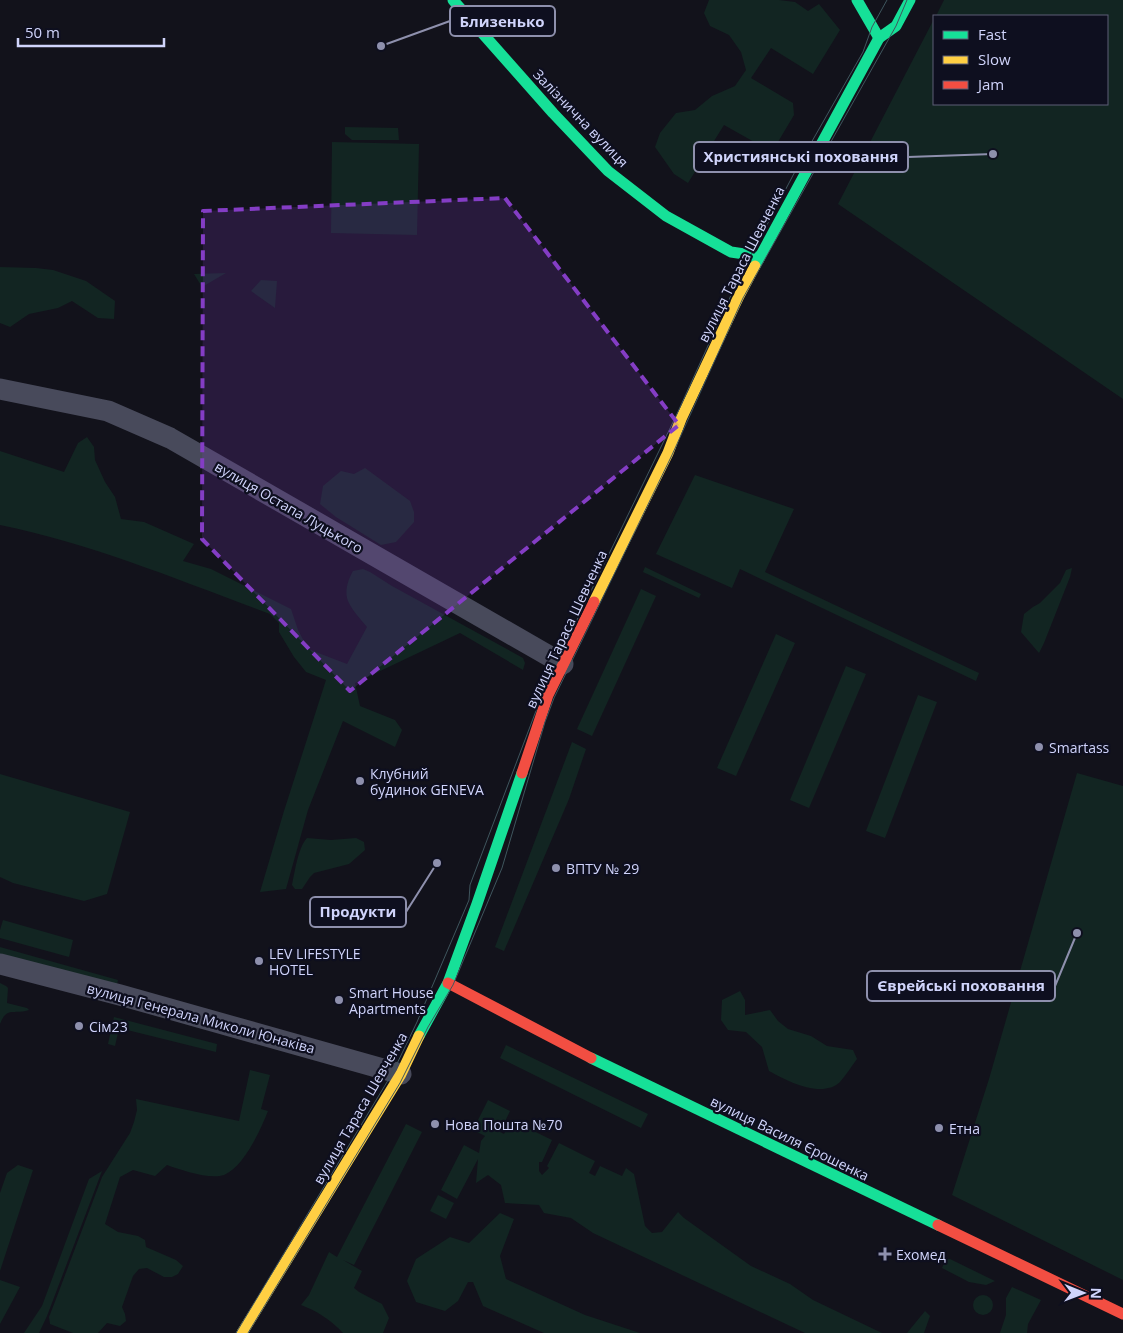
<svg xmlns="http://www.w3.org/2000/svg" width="1123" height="1333" font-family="'Open Sans',sans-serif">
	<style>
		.green { fill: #122522 }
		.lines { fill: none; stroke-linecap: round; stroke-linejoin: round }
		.street { stroke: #484a5b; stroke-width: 21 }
		.fast { stroke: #16e098; stroke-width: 11 }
		.slow { stroke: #ffcf43; stroke-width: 11 }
		.jam { stroke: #f24e42; stroke-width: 11 }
		.tram { stroke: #3f565e; stroke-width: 1 }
		.marked { fill: #843dc5; fill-opacity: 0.2; stroke: #843dc5; stroke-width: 4; stroke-dasharray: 10 6; stroke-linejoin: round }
		.poi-dot { fill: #8e90ad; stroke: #0e0f1f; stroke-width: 2 }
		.labels { text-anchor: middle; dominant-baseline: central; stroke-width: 4.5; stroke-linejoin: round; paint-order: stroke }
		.street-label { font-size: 14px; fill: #d0d4fb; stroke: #0e0f1f }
		.poi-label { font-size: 14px; fill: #d0d4fb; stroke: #0e0f1f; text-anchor: start }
		.leader { fill: none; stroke: #8e90ad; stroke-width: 2 }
		.callout-dot { fill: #8e90ad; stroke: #0e0f1f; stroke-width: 2 }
		.callout { fill: #0e0f1f; stroke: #8e90ad; stroke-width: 2 }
		.callout-label { font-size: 15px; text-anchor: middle; font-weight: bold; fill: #d0d4fb }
	</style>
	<rect width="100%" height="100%" fill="#12121b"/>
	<g class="green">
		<polygon points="709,0 779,0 795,2 808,11 819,4 840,30 813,74 771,48 751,78 793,103 794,115 772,152 724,125 688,183 674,174 655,147 660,133 676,113 695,110 712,96 735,86 746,70 741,52 729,35 710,26 704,13"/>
		<polygon points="944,0 1123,0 1123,399 838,204 934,19 934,104 1107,104 1107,16 936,16"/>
		<polygon points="345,127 398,128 399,140 352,140 345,134"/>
		<polygon points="332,142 419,144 417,235 331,233"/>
		<polygon points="0,267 36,268 53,270 86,281 115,301 114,319 98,318 72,301 58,308 29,314 10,327 0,323"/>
		<polygon points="226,273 202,287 194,274"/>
		<polygon points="261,280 277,281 275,308 251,291"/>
		<path d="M87,437L94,447L95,460L105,482L115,497L121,519L144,522L194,544L183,561L211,569L291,609L298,630L308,649L347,664L367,627C361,620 349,607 347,598C345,588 349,578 353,571L363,569L370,572L392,586L523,658L525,663L523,670L460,633L355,683L360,706L395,720L402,730L395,747L343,721L308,810L286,889L260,892L284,811L326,680L306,672L294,657L279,632V623L270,614C181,581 93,544 0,525V451L64,472L78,443Z"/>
		<polygon points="365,468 410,501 414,512 414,522 396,542 381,545 336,517 320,504 323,486 341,471 354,474"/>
		<polygon points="695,475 794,509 765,572 979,673 976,681 740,569 732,588 656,554"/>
		<polygon points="645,567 701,594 699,598 643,572"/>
		<polygon points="1072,568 1070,577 1044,643 1039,653 1021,632 1024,614 1033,607 1040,603 1060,583 1066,570"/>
		<polygon points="641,589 656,596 592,736 577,729"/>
		<polygon points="776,634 795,643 736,776 717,768"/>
		<polygon points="846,666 866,674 809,808 790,800"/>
		<polygon points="918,695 937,702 885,838 866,831"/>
		<polygon points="572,742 586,749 569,799 504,951 495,947"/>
		<polygon points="1077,773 1123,786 1123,1280 952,1195 989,1079"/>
		<polygon points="0,774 130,812 107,894 84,901 13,883 0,877"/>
		<path d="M307,838L331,840L356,838L364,842L365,850L349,864L314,873L310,877L302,889H295L292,885C295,871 298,848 307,838Z"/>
		<polygon points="3,920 73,940 69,957 0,938 0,930"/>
		<polygon points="0,947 118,980 115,993 0,964"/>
		<path d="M0,983L6,986L8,988L7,1003L27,1008L29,1010C13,1015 7,1006 0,1024Z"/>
		<path d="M740,991L745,1000V1015L770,1010L778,1021L788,1029L811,1036L827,1046L853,1050L857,1059C851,1067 846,1075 840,1082C822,1099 787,1081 769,1071L762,1047L746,1032L728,1030L721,1020L722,1000Z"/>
		<polygon points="114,1017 217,1044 216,1052 119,1028 115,1046 108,1044"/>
		<polygon points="506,1045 648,1114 641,1128 500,1058"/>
		<path d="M250,1070L270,1075L261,1109L268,1111C261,1129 244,1167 224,1175C210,1180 181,1170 167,1165L155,1176L133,1170L120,1177L105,1224L118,1232L138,1236L145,1240L146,1247L176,1260L183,1266L178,1274L172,1277H164L147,1268L139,1269L133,1276L122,1307L125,1314L126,1321L120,1326L107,1323L98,1333H73L50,1324L49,1317L56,1299L102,1177L130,1133L134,1122L137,1110L136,1099L239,1121Z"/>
		<polygon points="488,1100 510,1111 500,1132 504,1134 511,1120 552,1140 542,1162 539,1162 539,1171 542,1175 549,1168 547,1166 559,1143 595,1161 589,1173 595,1176 600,1166 622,1176 626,1168 634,1174 645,1226 652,1233 662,1232 678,1212 684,1218 751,1266 790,1284 813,1300 882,1333 805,1333 593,1233 571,1218 544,1213 539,1205 505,1203 501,1185 488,1175 476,1183 478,1159 457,1199 441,1190 464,1145 479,1153 481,1141 485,1136 473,1130"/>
		<path d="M406,1124L422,1132L354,1265L343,1260L362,1271L354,1288L359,1292L382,1304L389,1318L383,1333H343C331,1320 317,1311 301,1305L309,1295L329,1252L337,1257Z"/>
		<polygon points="18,1165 33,1170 0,1271 0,1193 7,1173"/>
		<polygon points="102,1171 47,1316 39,1333 24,1333 42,1306 89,1179"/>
		<polygon points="438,1195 454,1203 446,1219 430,1211"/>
		<polygon points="500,1213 514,1219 500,1256 506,1279 585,1315 640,1333 544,1333 483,1306 473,1282 468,1282 458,1301 445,1311 416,1302 407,1281 416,1259 450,1237 469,1243"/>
		<polygon points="946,1259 950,1259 995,1281 986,1285 969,1282 942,1268"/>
		<polygon points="0,1280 20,1287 0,1324"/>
		<polygon points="1012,1287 1041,1300 1028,1324 1027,1333 1000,1333 1006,1315 1006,1298"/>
		<circle cx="983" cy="1305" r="10"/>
		<polygon points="925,1311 930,1316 924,1333 907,1333"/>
	</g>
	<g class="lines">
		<g class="street">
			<polyline points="0,389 108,411 170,438 563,664"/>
			<polyline points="0,964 120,995 401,1074"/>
		</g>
		<g class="fast">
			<polyline points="453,0 553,113 608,171 666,216 731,252 751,255 759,259"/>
			<polyline points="857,0 879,38"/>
			<polyline points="755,266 879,38 896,26 910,0"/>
			<polyline points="419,1036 448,983 477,904 522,773"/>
			<polyline points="591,1058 938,1225"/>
		</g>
		<g class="slow">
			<polyline points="594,602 668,453 681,419 739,296 755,266"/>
			<polyline points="242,1333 401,1074 419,1036"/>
		</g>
		<g class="jam">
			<polyline points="522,773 548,695 594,602"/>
			<polyline points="448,983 591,1058"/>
			<polyline points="938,1225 1123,1314"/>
		</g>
		<g class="tram">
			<polyline points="236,1333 393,1072 417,1022 469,900 470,885 542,695 557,661 676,416 732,293 751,255 799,164 863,52 872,27 887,0"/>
			<polyline points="248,1333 400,1083 428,1027 453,985 502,868 545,722 554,698 672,455 743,298 896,26 907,0"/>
		</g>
	</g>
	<path class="marked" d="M505,198L679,425L350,691L202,539L203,211Z"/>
	<g class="poi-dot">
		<circle cx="1039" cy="747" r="5"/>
		<circle cx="360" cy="781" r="5"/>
		<circle cx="556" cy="868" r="5"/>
		<circle cx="259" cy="961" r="5"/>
		<circle cx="339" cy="1000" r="5"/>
		<circle cx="79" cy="1026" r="5"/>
		<circle cx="435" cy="1124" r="5"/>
		<circle cx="939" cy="1128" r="5"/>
		<path d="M882.5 1246.5h5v5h5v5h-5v5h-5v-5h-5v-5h5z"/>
	</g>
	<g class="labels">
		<g class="street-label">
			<text transform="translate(581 118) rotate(46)">Залізнична вулиця</text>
			<text transform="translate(741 264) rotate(-63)">вулиця Тараса Шевченка</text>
			<text transform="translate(289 507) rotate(30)">вулиця Остапа Луцького</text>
			<text transform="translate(566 629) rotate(-65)">вулиця Тараса Шевченка</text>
			<text transform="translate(201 1018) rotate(15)">вулиця Генерала Миколи Юнаківа</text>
			<text transform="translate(360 1108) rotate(-60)">вулиця Тараса Шевченка</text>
			<text transform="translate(790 1138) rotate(26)">вулиця Василя Єрошенка</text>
		</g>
		<g class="poi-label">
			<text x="1049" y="747">Smartass</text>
			<text x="370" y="773">Клубний<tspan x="370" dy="16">будинок GENEVA</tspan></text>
			<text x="566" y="868">ВПТУ № 29</text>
			<text x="269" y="953">LEV LIFESTYLE<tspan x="269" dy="16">HOTEL</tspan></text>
			<text x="349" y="992">Smart House<tspan x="349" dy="16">Apartments</tspan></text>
			<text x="89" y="1026">Сім23</text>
			<text x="445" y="1124">Нова Пошта №70</text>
			<text x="949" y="1128">Етна</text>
			<text x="896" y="1254">Ехомед</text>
		</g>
	</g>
	<path class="leader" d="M381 46L450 21M993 154L908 157M437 863L406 912M1077 933L1055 986"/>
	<g class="callout-dot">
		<circle cx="381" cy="46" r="5"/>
		<circle cx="993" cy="154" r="5"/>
		<circle cx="437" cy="863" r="5"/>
		<circle cx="1077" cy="933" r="5"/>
	</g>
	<g class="callout">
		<rect x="450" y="6" width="105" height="30" rx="5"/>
		<rect x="694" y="142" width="214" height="30" rx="5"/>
		<rect x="310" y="897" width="96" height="30" rx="5"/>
		<rect x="867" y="971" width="188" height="30" rx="5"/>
	</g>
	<g class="callout-label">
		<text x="502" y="27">Близенько</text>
		<text x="801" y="162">Християнські поховання</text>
		<text x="358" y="917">Продукти</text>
		<text x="961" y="991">Єврейські поховання</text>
	</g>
	<rect x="933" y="15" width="175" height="90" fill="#0e0f1f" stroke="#5c5e77"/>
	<rect x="943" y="31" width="25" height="8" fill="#16e098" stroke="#5c5e77"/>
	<text x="978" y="40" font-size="15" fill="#d0d4fb">Fast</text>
	<rect x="943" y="56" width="25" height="8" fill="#ffcf43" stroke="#5c5e77"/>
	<text x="978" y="65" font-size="15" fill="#d0d4fb">Slow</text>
	<rect x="943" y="81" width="25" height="8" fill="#f24e42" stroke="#5c5e77"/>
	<text x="978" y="90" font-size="15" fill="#d0d4fb">Jam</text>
	<g transform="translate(1083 1293) rotate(91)" stroke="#0e0f1f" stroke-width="4" paint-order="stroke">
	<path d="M0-4L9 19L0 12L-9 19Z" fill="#d0d4fb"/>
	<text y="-8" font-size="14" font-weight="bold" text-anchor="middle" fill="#d0d4fb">N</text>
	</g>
	<path d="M18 38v8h146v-8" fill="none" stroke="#d0d4fb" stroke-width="2.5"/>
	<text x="25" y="38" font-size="15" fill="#d0d4fb" stroke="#0e0f1f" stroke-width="4" paint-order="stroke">50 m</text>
</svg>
